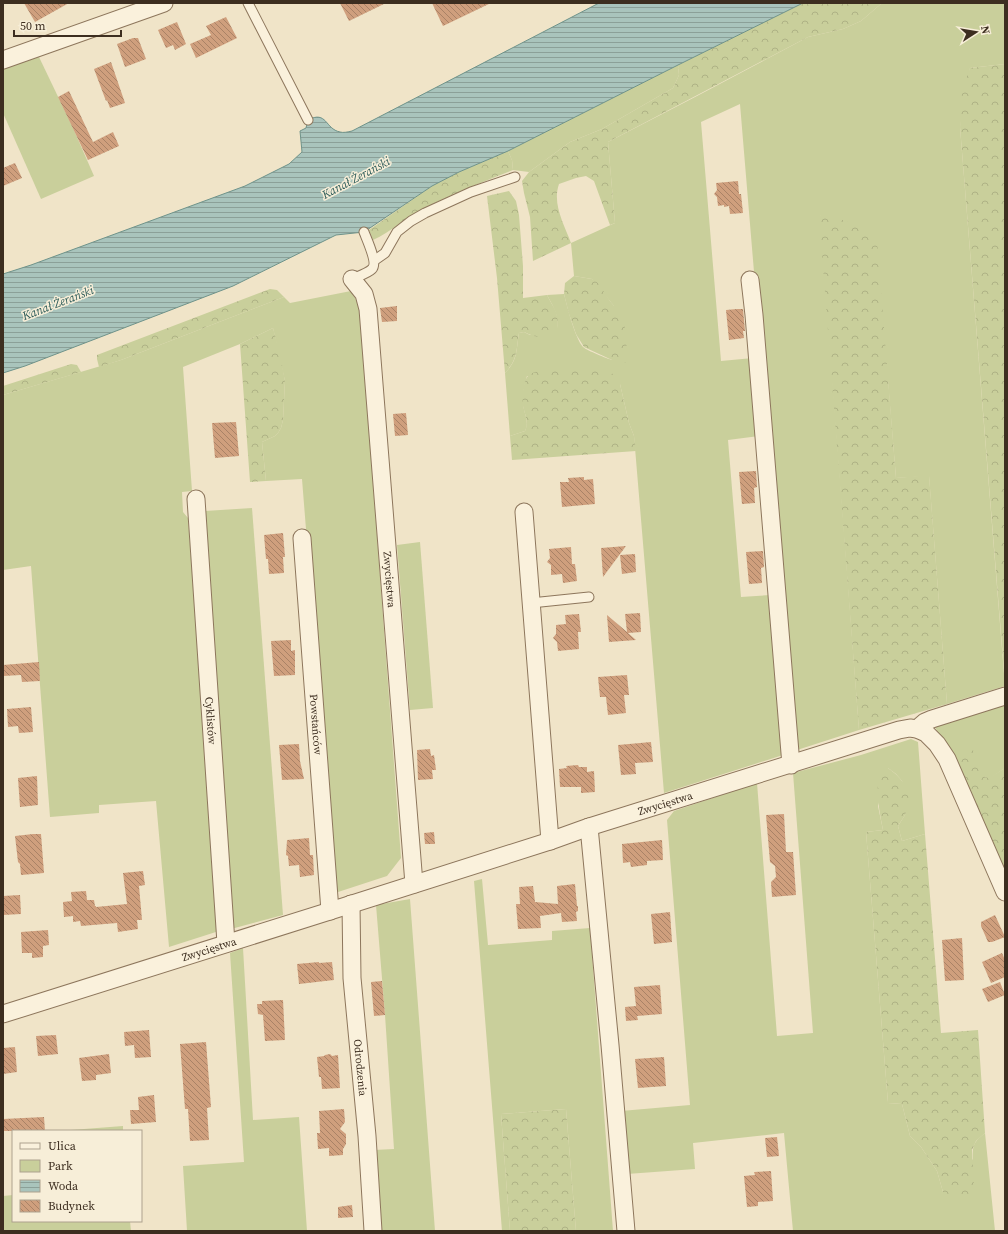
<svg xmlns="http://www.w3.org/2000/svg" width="1008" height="1234" font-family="'Source Serif 4',serif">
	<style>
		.green { fill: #c9cf9b }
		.forest { fill: url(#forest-crowns) }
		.water { fill: url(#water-rules); stroke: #6f938a }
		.building { fill: url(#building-back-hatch) }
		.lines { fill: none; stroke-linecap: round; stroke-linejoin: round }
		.lane-casing { stroke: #8d765c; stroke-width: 11 }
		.street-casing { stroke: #8d765c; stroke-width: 19 }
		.lane { stroke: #faf1dc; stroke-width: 9 }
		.street { stroke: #faf1dc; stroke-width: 17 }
		.labels { text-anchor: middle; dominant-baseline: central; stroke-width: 3; stroke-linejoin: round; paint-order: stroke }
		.street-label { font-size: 11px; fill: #3d2e20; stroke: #f7eed8 }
		.water-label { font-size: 12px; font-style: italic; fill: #2f5d5a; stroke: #f7eed8 }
	</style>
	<defs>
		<pattern id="forest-crowns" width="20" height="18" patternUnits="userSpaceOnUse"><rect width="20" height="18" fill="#c9cf9b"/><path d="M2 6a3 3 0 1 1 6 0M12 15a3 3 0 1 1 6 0" fill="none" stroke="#aeb285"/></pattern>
		<pattern id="water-rules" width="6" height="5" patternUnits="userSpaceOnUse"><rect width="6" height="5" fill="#a9c4bc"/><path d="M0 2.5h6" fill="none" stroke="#8ba098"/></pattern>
		<pattern id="building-back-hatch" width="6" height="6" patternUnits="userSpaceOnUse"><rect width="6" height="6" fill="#cf9f7d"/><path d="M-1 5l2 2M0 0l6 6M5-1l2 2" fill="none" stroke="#a98266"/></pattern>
	</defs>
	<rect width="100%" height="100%" fill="#f0e4c8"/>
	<g class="green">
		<path d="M882,3H1005V64L970,68L960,127L1005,686L947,704L929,476L896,478L888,381L820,215L859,730L794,751L740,104L701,122L721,361L753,358L759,436L728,440L741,597L771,595L783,755L664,793L634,436L629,423L620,384L527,376C524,385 523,393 523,402C523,412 530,421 525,431L510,436L505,373C518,360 516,351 519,333L524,332L530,335L557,328C559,315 553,306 547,295L564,294C567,306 575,338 583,347C588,351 606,358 612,360L614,306L592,279L574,276L571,243L615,223L608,142L697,96L808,37L843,29L861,21Z"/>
		<polygon points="39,57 73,128 94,176 41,199 3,113 3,69"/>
		<polygon points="678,65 679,75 673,88 602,129 570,142 529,172 513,170 512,160 508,151"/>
		<polygon points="351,291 360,307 401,858 387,876 335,893 302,479 266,481 262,442 275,436 278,433 281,428 283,420 285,381 273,328 240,344 183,367 192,491 182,492 183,512 188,518 219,931 169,947 156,801 99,805 99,813 50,817 31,566 3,570 3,395 121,360 284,297 290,303"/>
		<polygon points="252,508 283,915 231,929 201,515 205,511"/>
		<polygon points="420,542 433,708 410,710 397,545"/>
		<polygon points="1005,705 1005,768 989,779 951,758 935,727"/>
		<path d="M911,739L918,742L925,834L902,841L898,826L905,815L908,800L902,781L896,774L888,768L878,806L883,830L866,832L888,1103L902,1104L910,1136L921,1147L937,1171L943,1192L973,1159C972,1145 974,1142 985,1133L995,1231H793L784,1133L693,1143L695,1169L627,1174L621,1111L690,1105L667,820L674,811L757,783L777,1036L813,1033L793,773L861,755Z"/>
		<polygon points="482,879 488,945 552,940 552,931 590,928 613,1231 576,1231 566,1109 501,1114 510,1231 502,1231 474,881"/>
		<polygon points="410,899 435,1231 381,1231 374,1150 394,1149 385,1015 376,905"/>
		<polygon points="243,948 253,1120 299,1117 307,1231 187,1231 183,1166 244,1162 230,953"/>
		<polygon points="123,1126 123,1131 71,1131 71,1130"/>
		<polygon points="13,1195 13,1221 130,1221 131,1231 3,1231 3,1196"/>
	</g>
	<g class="forest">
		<path d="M803,3H882L861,21L843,29L808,37L608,142L615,223L610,225L594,181L586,176L576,178L559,184C552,204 564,224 571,243L533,261L530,217L524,193L522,181L529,172L570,142L602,129L673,88L679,75L678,65Z"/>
		<polygon points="1005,64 1005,683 960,127 962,89 970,68"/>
		<path d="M508,151L512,160L513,170C483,182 451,194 423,209C405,218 391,232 373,240L369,230L432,186L459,172Z"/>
		<path d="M509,191L516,201L519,215L523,266V298L547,295C550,301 554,307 556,312C564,340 543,342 524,332L519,333C516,351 518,359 505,373L497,278L487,196Z"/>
		<polygon points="819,215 840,219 863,228 877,240 896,478 929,475 947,704 859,730"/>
		<polygon points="574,276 592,279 598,283 610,301 624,318 628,363 612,360 584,347 576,334 569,314 564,294 565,283"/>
		<polygon points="270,289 277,290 284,297 121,360 99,367 97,359 97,355"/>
		<polygon points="273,328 280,354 285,381 283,420 281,428 278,433 275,436 262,442 266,481 250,482 240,344"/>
		<polygon points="71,364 77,365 81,372 3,395 3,386"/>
		<path d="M590,369H598L616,375L620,384L629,423L634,436L636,451L512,460L510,436L525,431C529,422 525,415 523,406C522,398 523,379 529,375C531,373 535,372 538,371Z"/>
		<polygon points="972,748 985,777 989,778 1005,768 1005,879 951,758"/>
		<path d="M888,768C904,779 915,795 905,815C903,819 900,822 898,826L902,841L925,834L941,1033L978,1030L985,1133L976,1141L972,1150L974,1187L966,1197H955L943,1192L937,1171L921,1147L910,1136L902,1104L888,1103L866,832L883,830C879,810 875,790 880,769Z"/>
		<polygon points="566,1109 576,1231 510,1231 501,1114"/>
	</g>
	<path class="water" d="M599,3H803L678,65L508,151L459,172L432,186L364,232L336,235L233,286L25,366L3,373V274L31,265L245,186L289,164L302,152L300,131L306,128L308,120C327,110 325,129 340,132C343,133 348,132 352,131Z"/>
	<g class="building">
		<polygon points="24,3 69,3 35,22"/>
		<polygon points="340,3 386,3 349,21"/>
		<polygon points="432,3 491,3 443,26"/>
		<polygon points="226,17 237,38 196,58 190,44 211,35 206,26"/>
		<polygon points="177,22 186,44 175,50 173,45 166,48 158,30"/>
		<polygon points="133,38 138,38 146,59 125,67 117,44"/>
		<polygon points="111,62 125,103 110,108 107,100 106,101 94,69"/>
		<polygon points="69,91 93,142 113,132 119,146 88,160 58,97"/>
		<polygon points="15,163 22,178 3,186 3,168"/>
		<polygon points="738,181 739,194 741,194 743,213 730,214 729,206 724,207 724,205 718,206 717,197 714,194 717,190 716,183"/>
		<polygon points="397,306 397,321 382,322 380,308"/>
		<polygon points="737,309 743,309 745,331 743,331 744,338 729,340 726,310"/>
		<polygon points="406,413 408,435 395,436 393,414"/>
		<polygon points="236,422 239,456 215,458 212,423"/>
		<polygon points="756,471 757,487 754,488 755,503 742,504 739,472"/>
		<polygon points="584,477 584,480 593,479 595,504 562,507 560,482 569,482 568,478"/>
		<polygon points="283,533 285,557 283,557 284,573 269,574 268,559 266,559 264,535"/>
		<polygon points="626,546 603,577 601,548"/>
		<polygon points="571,547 572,564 575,564 577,581 563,583 562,574 551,575 551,565 547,562 550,558 549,549"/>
		<polygon points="763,551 764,567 761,568 762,583 749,584 746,552"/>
		<polygon points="635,554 636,572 622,574 620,555"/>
		<polygon points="640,613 641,632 628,633 636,640 609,642 607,615 627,632 625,614"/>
		<polygon points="579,614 581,632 578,632 579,649 558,651 557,642 553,638 556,634 556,625 566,624 565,615"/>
		<polygon points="291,640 291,651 295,650 295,675 274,676 271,641"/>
		<polygon points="39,662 40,681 22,682 21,675 3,676 3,665"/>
		<polygon points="627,675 629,695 624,695 626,713 608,715 606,697 600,697 598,677"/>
		<polygon points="31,707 33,732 19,733 18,726 8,727 7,709"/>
		<polygon points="651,742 653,762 635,763 636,774 621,775 618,745"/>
		<polygon points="299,744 300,761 304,779 282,780 279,745"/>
		<polygon points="430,749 431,756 434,755 436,770 432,770 433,779 418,780 417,750"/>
		<polygon points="578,765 579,767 587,767 587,772 594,771 595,792 581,793 581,787 560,787 559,769 567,768 566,766"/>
		<polygon points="37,776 38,805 20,807 18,778"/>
		<polygon points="784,814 786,852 793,852 796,895 772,897 771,882 776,877 775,866 770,862 766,815"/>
		<polygon points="434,832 435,844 425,844 424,833"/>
		<polygon points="33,834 41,834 44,873 21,875 20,864 18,862 15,836"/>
		<polygon points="309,838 310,855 313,855 314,875 300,877 299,865 289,866 288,856 286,855 287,840"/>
		<polygon points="662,840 663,860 647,861 647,865 631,867 630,862 623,863 622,844"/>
		<polygon points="143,871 145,885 139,886 142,920 137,920 138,929 118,932 117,923 81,926 80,921 73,922 73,916 64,917 63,902 72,901 71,892 86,891 87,900 94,900 95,906 96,906 96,907 127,904 123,873"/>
		<polygon points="575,884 577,906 578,906 578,911 576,912 577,921 562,922 561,913 540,916 541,928 518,929 516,904 520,904 519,887 533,886 535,902 558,904 557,886"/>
		<polygon points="20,895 21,914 3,915 3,896"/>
		<polygon points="670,912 672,942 654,944 651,914"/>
		<polygon points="995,915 1005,937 992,942 988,942 981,926 981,922"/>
		<polygon points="48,930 49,945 43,946 43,957 32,958 32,953 22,953 21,932"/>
		<polygon points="962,938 964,980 945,981 942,940"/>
		<polygon points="1002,953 1005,960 1005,977 991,983 982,962"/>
		<polygon points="319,962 319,963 332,962 334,980 299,984 297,964"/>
		<polygon points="382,981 385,1015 374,1016 371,982"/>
		<polygon points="1000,982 1005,995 988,1002 982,989"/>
		<polygon points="660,985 662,1014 637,1016 638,1020 626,1021 625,1007 636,1006 634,987"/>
		<polygon points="283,1000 285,1040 265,1041 263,1015 258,1014 257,1004 262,1004 262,1001"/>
		<polygon points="149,1030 151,1057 135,1058 134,1045 125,1046 124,1032"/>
		<polygon points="56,1035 58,1054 38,1056 36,1036"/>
		<polygon points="206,1042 211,1107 207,1108 209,1140 190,1141 188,1109 185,1109 180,1044"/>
		<polygon points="15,1047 17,1072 3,1074 3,1048"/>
		<polygon points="109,1054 111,1073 96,1075 96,1080 82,1081 79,1058"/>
		<polygon points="330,1054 332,1056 338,1055 340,1088 322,1089 321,1077 319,1077 317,1057 324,1056 325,1055"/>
		<polygon points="664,1057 666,1086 638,1088 635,1059"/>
		<polygon points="154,1095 156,1122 131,1124 130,1110 139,1110 138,1097"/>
		<polygon points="344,1109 345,1122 340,1129 346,1134 346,1144 343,1149 343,1155 329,1156 329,1148 318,1149 317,1133 320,1133 319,1111"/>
		<polygon points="44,1117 45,1131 3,1131 3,1119"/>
		<polygon points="777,1137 779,1156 767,1157 765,1138"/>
		<polygon points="771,1171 773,1201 758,1202 758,1206 747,1207 744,1176 755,1175 754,1172"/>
		<polygon points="352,1205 353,1217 338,1218 338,1207"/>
	</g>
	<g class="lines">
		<defs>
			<g id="lane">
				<polyline points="248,3 308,120"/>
				<polyline points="375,260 385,253 397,232 411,221 425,213 471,192 515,177"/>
				<path d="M352,279C359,276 368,273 372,269C378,263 367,240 364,232"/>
				<polyline points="531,603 589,597"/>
			</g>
			<g id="street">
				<polyline points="3,60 164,3"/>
				<path id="s1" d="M352,279L364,294L368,309L414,884"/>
				<polyline points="750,280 754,315 791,765"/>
				<path id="s2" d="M196,499L226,943"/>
				<polyline points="524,512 550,841"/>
				<path id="s3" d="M302,538L330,911"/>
				<polyline points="917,729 925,722 932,719 1005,696"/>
				<polyline points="589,827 610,1045 626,1231"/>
				<path id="s4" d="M351,904L352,978L367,1136L373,1231"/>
				<path id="s5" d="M3,1014L330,911L550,841L589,827L899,730L910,728L917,729L926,733L937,744L947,759L1005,892"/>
			</g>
		</defs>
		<use href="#lane" class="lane-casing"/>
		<use href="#street" class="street-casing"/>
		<use href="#lane" class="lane"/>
		<use href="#street" class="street"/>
	</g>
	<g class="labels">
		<g class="street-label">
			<text stroke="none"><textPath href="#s1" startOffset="306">Zwycięstwa</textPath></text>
			<text stroke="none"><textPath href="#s2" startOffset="222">Cyklistów</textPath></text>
			<text stroke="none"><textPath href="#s3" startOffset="187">Powstańców</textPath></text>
			<text stroke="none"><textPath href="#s5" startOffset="695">Zwycięstwa</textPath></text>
			<text stroke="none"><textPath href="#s5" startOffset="216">Zwycięstwa</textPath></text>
			<text stroke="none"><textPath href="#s4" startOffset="164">Odrodzenia</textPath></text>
		</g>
		<g class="water-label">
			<text transform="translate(356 178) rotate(-28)">Kanał Żerański</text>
			<text transform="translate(58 303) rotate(-21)">Kanał Żerański</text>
		</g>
	</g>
	<rect width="1008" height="1234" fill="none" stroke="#3d2e20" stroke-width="8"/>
	<rect x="12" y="1130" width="130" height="92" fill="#f7eed8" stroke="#ada18e"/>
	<rect x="20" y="1143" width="20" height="6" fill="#faf1dc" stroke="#ada18e"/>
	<text x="48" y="1150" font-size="12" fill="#3d2e20">Ulica</text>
	<rect x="20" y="1160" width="20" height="12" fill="#c9cf9b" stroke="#ada18e"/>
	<text x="48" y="1170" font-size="12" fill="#3d2e20">Park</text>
	<rect x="20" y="1180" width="20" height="12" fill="url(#water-rules)" stroke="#ada18e"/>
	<text x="48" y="1190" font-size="12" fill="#3d2e20">Woda</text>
	<rect x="20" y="1200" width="20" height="12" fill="url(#building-back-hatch)" stroke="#ada18e"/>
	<text x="48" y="1210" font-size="12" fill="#3d2e20">Budynek</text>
	<g transform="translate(976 32) rotate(78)" stroke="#f7eed8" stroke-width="3" paint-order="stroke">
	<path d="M0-3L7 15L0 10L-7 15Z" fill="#3d2e20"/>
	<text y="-6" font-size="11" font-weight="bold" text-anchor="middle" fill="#3d2e20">N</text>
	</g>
	<path d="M14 30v6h107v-6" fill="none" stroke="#3d2e20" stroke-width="2"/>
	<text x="20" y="30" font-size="12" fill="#3d2e20" stroke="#f7eed8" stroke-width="3" paint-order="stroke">50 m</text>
</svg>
